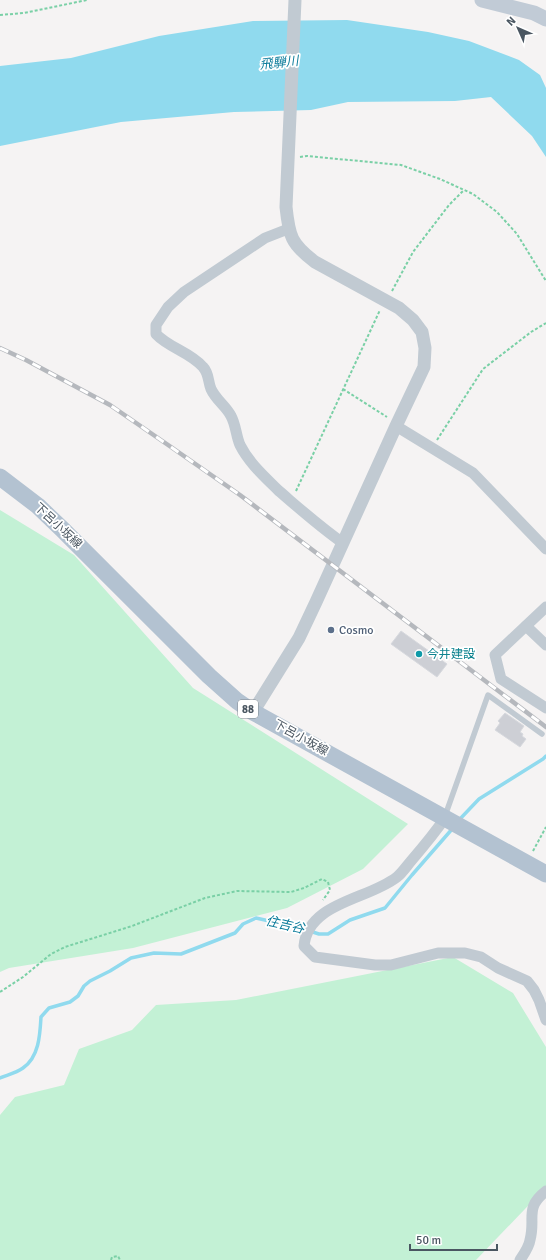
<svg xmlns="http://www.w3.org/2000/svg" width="546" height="1260" font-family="Signika,'Noto Sans JP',sans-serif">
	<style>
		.green { fill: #c3f1d5 }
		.water { fill: #90daee }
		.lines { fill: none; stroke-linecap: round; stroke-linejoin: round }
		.stream { stroke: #90daee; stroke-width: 3.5 }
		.building { fill: #cdcfd5; stroke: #d7d9de }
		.path { stroke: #7ad0a6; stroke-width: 2; stroke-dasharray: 3 2; stroke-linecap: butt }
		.service { stroke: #c1cad2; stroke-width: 5.5 }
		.minor { stroke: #c1cad2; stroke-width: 11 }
		.tertiary { stroke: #c1cad2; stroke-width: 13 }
		.secondary { stroke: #c1cbd6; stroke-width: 15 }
		.primary { stroke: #b3c2d1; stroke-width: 17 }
		.rail-casing { stroke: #b5b8bd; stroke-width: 4.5 }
		.rail { stroke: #fff; stroke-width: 3; stroke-dasharray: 9; stroke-linecap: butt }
		.service-dot { fill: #5c6f8a; stroke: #fff; stroke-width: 1.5 }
		.culture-dot { fill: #0f9aa8; stroke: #fff; stroke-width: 1.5 }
		.labels { text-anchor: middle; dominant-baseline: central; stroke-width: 3.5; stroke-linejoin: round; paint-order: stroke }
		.shield { fill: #fff; stroke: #808990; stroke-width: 1 }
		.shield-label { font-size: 11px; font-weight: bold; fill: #4a5661 }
		.street-label { font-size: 12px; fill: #4a5661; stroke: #fff }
		.service-label { font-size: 12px; fill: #4e5e75; stroke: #fff; text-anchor: start }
		.culture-label { font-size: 12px; fill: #0d838f; stroke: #fff; text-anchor: start }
		.water-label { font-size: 13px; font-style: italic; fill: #0c7c9b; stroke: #fff }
	</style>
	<rect width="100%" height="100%" fill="#f5f3f3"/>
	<g class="green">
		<polygon points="0,510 74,555 193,688 408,824 363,869 287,908 133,948 9,968 0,972"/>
		<polygon points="453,957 513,993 546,1047 546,1187 476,1260 0,1260 0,1115 15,1097 64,1085 79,1049 132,1030 156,1005 236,1000"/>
	</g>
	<polygon class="water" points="347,20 428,32 469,41 519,60 540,75 546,88 546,157 532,136 491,97 455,101 348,102 311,110 234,112 121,122 0,146 0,66 71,58 159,36 253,21"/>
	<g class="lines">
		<g class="stream">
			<polyline points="459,820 479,799 543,759 546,756"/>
			<path d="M0,1078C7,1075 16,1073 23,1068C39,1057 40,1035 41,1017L49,1008L70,1002L78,996L84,986L90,981L110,971L131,958L154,953L181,954L235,933L243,924L256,918L300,928L319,934H328L350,920L385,908L412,875L453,828"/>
		</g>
	</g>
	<g class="building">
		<polygon points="401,631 447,664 437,677 391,644"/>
		<polygon points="505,713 524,726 520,732 523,734 522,736 526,739 520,747 495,730 500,723 498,721"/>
	</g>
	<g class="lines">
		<g class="path">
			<polyline points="0,15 24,13 87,0"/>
			<polyline points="300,157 307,156 401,165 440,179 473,194 497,212 517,234 546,281"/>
			<polyline points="392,291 413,252 449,205 464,190"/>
			<polyline points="343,389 387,417"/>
			<polyline points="437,440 483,369 531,332 546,323"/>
			<polyline points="296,491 380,310"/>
			<polyline points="533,851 546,827"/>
			<polyline points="0,992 23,977 51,954 65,947 132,926 205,898 237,891 291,892 304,888 322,879 328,882 330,890 323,900"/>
			<polyline points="111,1260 112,1257 118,1256 120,1260"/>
		</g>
		<polyline class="service" points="445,816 488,695 542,734"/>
		<g class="minor">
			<path d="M288,229L265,238L184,292L168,307L156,325V334C169,348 190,352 203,367C209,373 208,382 211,389C216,400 226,406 231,416C236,425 236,436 240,445C249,463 265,477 279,491C300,509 320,527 343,543"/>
			<polyline points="396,426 473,473 546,549"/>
			<polyline points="546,607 495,655 501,679 546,708"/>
			<polyline points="526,626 546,645"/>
			<path d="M445,818C434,834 423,847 411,861C406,867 402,873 397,877C368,900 308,902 304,946L315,957L375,965H391L438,953H465L481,957L498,968L527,981L534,990L539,1000L546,1020"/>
			<path d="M520,1260C524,1254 529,1247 530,1240C536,1218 524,1208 546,1191"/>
		</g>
		<path class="tertiary" d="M253,712L299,638L316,602L396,426L424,367L425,348L422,332L413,320L399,308L315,262C291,244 289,236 286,207L295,0"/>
		<polyline class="secondary" points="482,0 534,13 546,19"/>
		<polyline class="primary" points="0,477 38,506 62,529 209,676 237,701 253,712 546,874"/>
		<defs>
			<polyline id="rail" points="0,348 26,360 110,405 171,447 240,495 546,727"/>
		</defs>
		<use href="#rail" class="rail-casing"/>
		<use href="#rail" class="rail"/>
	</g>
	<circle class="service-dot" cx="331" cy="630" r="4"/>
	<circle class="culture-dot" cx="419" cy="654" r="4"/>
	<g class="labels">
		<rect class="shield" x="238" y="700" width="20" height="18" rx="3"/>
		<g class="shield-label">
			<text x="248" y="709">88</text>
		</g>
		<g class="street-label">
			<text transform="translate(58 526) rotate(43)">下呂小坂線</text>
			<text transform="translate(301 738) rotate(29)">下呂小坂線</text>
		</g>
		<g class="service-label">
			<text x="339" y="630">Cosmo</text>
		</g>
		<g class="culture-label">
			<text x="427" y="654">今井建設</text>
		</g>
		<g class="water-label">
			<text transform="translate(279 63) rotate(-6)">飛騨川</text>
			<text transform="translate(285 925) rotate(13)">住吉谷</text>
		</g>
	</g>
	<g transform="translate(518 28) rotate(315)" stroke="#ffffff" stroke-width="3" paint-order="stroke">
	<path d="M0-3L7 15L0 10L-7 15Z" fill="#4a5661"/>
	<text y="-6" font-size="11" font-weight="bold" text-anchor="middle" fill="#4a5661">N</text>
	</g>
	<path d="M410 1244v6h87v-6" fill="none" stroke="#4a5661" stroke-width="2"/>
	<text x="416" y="1244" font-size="12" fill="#4a5661" stroke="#ffffff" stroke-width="3" paint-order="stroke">50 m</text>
</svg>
